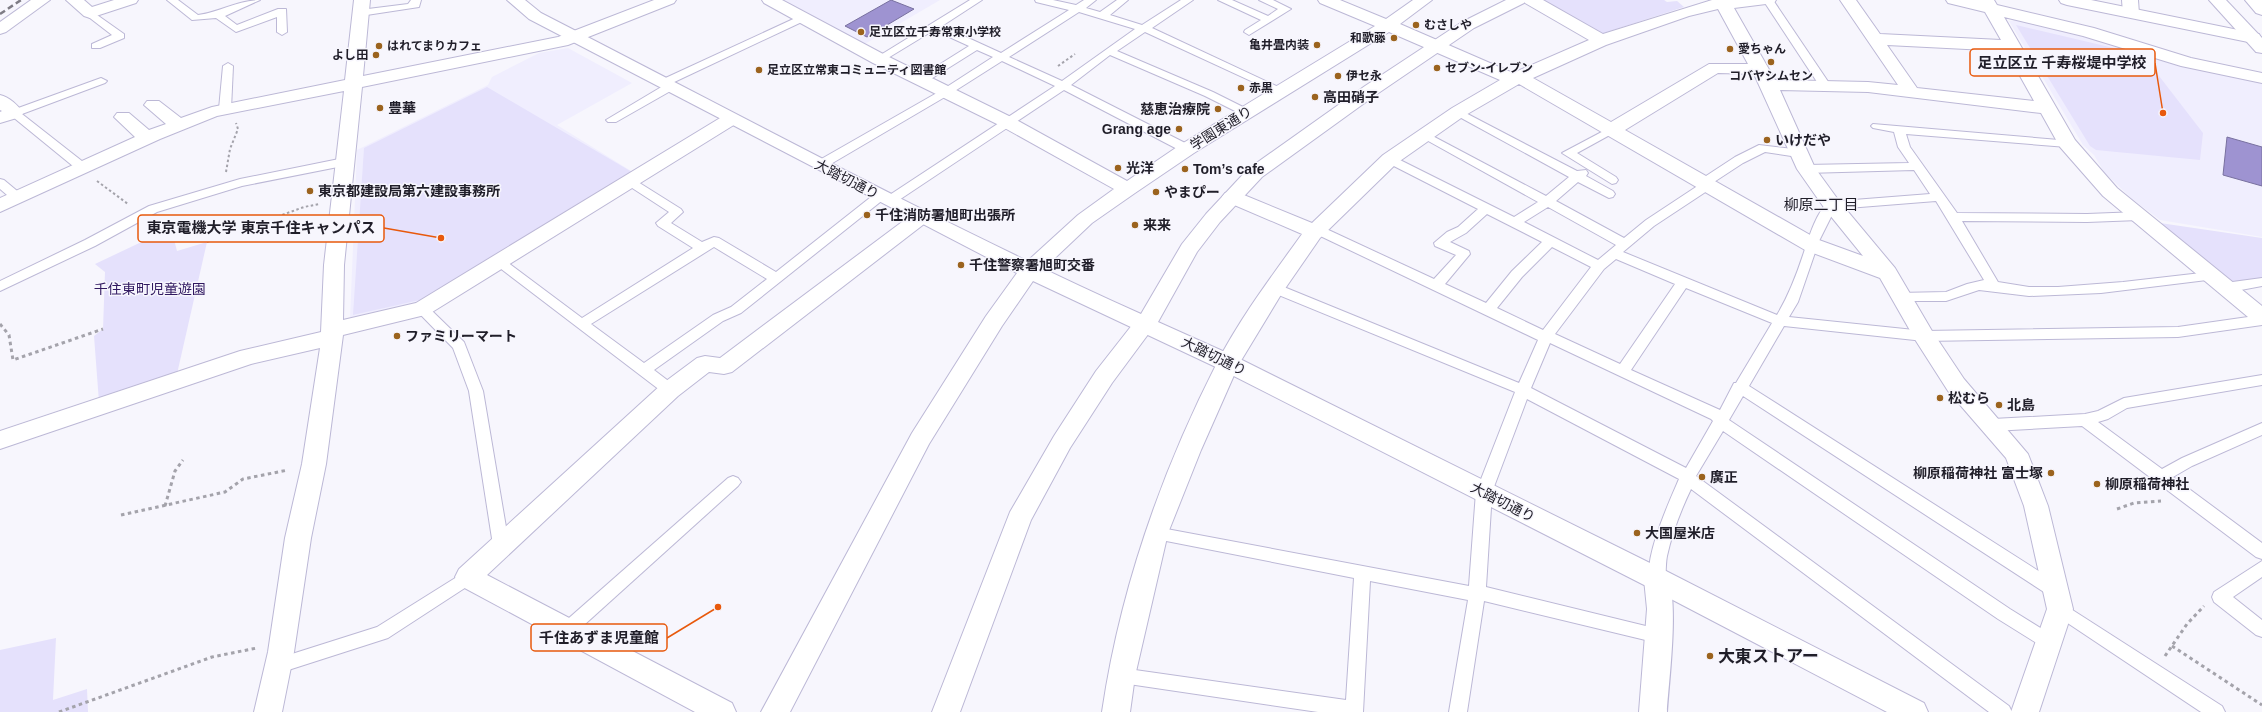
<svg xmlns="http://www.w3.org/2000/svg" width="2262" height="712" font-family="Helvetica,'Noto Sans JP',sans-serif">
	<style>
		.built { fill: #f0eefe }
		.green { fill: #e5e1fc }
		.water { fill: #9e93d1; stroke: #78709f }
		.lines { fill: none; stroke-linecap: round; stroke-linejoin: round }
		.service-casing { stroke: #bcb8d6; stroke-width: 2 }
		.minor-casing { stroke: #bcb8d6; stroke-width: 2 }
		.tertiary-casing { stroke: #bcb8d6; stroke-width: 2 }
		.secondary-casing { stroke: #bcb8d6; stroke-width: 2 }
		.path-far1 { stroke: #a4a3ab; stroke-width: 2; stroke-dasharray: 2.5 2.5; stroke-linecap: butt }
		.path { stroke: #a4a3ab; stroke-width: 3; stroke-dasharray: 3.5 3.5; stroke-linecap: butt }
		.service { fill: #fff; fill-rule: evenodd }
		.minor { fill: #fff; fill-rule: evenodd }
		.tertiary { fill: #fff; fill-rule: evenodd }
		.secondary { fill: #fff; fill-rule: evenodd }
		.rail { stroke: #7e7c85; stroke-width: 2.5; stroke-dasharray: 6 3.5; stroke-linecap: butt }
		.poi-dot { fill: #9b631e; stroke: #f7f6fd; stroke-width: 1.5 }
		.labels { text-anchor: middle; dominant-baseline: central; stroke-width: 3; stroke-linejoin: round; paint-order: stroke }
		.far-poi-label { font-size: 12px; font-weight: bold; fill: #201e29; stroke: #f7f6fd; text-anchor: start }
		.poi-label { font-size: 14px; font-weight: bold; fill: #201e29; stroke: #f7f6fd; text-anchor: start }
		.street-label { font-size: 14px; fill: #201e29; stroke: #f7f6fd }
		.park-label { font-size: 14px; fill: #301860; stroke: #f7f6fd }
		.neighbourhood-label { font-size: 15px; fill: #201e29; stroke: #f7f6fd }
		.near-poi-label { font-size: 17px; font-weight: bold; fill: #201e29; stroke: #f7f6fd; text-anchor: start }
		.leader { fill: none; stroke: #e8590c; stroke-width: 1.5 }
		.callout-dot { fill: #e8590c; stroke: #f7f6fd; stroke-width: 1.5 }
		.callout { fill: #f7f6fd; stroke: #e8590c; stroke-width: 1.5 }
		.callout-label { font-size: 15px; text-anchor: middle; font-weight: bold; fill: #201e29 }
	</style>
	<rect width="100%" height="100%" fill="#f7f6fd"/>
	<g class="built">
		<polygon points="778,0 940,0 863,45"/>
		<polygon points="2016,20 2262,82 2262,237 2160,220 2131,198 2104,172 2094,155 2083,145 2009,21"/>
		<polygon points="568,48 632,83 557,125 636,174 423,303 350,319 357,150 488,85 492,77 539,53"/>
	</g>
	<g class="green">
		<polygon points="1536,0 1664,0 1667,2 1677,1 1684,7 1598,35"/>
		<polygon points="2016,25 2118,49 2146,59 2203,133 2200,160 2096,150 2090,146"/>
		<polygon points="487,87 632,172 420,300 353,315 364,148"/>
		<polygon points="2160,223 2262,238 2262,278 2227,284 2201,256"/>
		<polygon points="171,228 177,251 207,242 177,374 99,402 94,336 103,329 105,272 95,264"/>
		<polygon points="56,638 53,700 87,689 88,712 0,712 0,650"/>
	</g>
	<g class="water">
		<polygon points="891,0 914,9 867,37 845,26"/>
		<polygon points="2227,137 2262,147 2262,186 2223,175"/>
	</g>
	<g class="lines">
		<defs>
			<g id="service">
				<path d="M167,0H178L198,15C220,12 238,0 260,0L225,16L237,25L278,9H286L287,32L282,35L277,32V17L236,32L216,18L192,20Z"/>
				<polygon points="411,0 421,0 419,7 360,16 355,13 360,10 408,4"/>
				<path d="M970,0H982L942,26L1001,53L1069,10L1036,2L1035,0H1053L1076,5L1084,0H1096L1086,8L1100,12L1117,0H1128L1110,15L1142,25L1181,0H1193L1152,28L1287,91L1285,93H1277L1145,32L1117,51L1213,92L1249,110L1251,112L1249,114H1241L1205,96L1110,55L1071,85L1191,146L1193,149L1191,152H1183L1064,90L893,204H885L883,201L884,199L741,313L723,321L654,370L675,386L677,390L675,394H665L492,262L498,258L503,259L582,318L693,248L658,226L656,223L669,212L626,184L624,181L630,177L681,209L683,212L671,223L702,242L714,237L719,238L776,272L876,193H884L886,196L885,198L1055,86L1002,61L950,94L824,168H816L814,165L816,162L942,90L993,57L977,50L926,82H918L916,80L918,78L969,46L934,30L883,61H875L874,59ZM1079,12L1135,29L1062,81L1009,57ZM714,247L767,279L731,307L713,315L644,363L591,324Z"/>
				<polygon points="1218,0 1232,0 1268,16 1278,9 1259,0 1273,0 1291,9 1249,35 1244,32 1245,30 1261,20"/>
				<polygon points="1763,0 1773,0 1831,86 1829,88 1821,88"/>
				<polygon points="90,10 124,34 124,38 100,48 92,48 92,44 112,35 86,15 86,11"/>
				<polygon points="802,15 806,16 806,20 670,84 676,87 674,89 616,122 608,122 606,120 663,86 659,85 657,83 659,81"/>
				<polygon points="228,63 233,66 231,109 225,112 219,109 223,66"/>
				<polygon points="101,78 107,81 105,83 22,114 87,165 89,168 87,171 79,171 8,113 10,111"/>
				<path d="M1458,109L1577,171L1586,170L1588,173L1586,176L1613,191L1615,194L1613,197L1609,198L1578,182L1556,201L1624,238L1646,220L1699,185L1706,176L1735,157L1759,145L1802,150L1804,153L1798,157L1765,152L1743,163L1714,182L1707,191L1654,226L1623,252L1777,315C1789,295 1798,271 1805,249C1810,234 1816,214 1828,202L1930,194L1914,170L1806,173L1800,169L1806,165L1909,163L1898,147L1894,132L1873,128L1871,126L1873,124L2071,141L2073,143L2071,145L2067,147L1906,134L1910,147L1957,213L2087,214L2139,212L2145,216L2139,220L2087,222L1962,221L1998,282L2029,287H2058L2123,282L2210,272L2217,276L2215,279L2101,293L2029,296L1979,290L1946,301H1903L1898,299L1896,296L1898,293L1946,292L1967,284L1984,280L1936,201L1835,209L1819,241L1798,302L1789,317L1924,331L2178,327L2262,315V325L2178,337L1924,341L1784,326L1749,386L2062,586L2064,591L2062,596L2056,598L2050,596L1743,396L1729,420L2010,609L2055,637L2058,642L2055,647L2049,649L2043,647L1998,619L1723,431L1696,476L2009,706L2012,712H1989L1691,489C1681,510 1672,533 1667,556C1665,566 1667,575 1663,584L1657,586L1651,584C1641,563 1670,500 1679,479L1527,399L1492,492L1486,587L1658,629L1664,631L1666,636L1664,641L1658,643L1484,601L1467,712H1449L1468,600L1370,581L1363,712H1318L1115,682L1112,676L1115,670L1121,668L1346,700L1354,578L1156,539L1150,538L1148,533L1150,528L1156,527L1469,586L1476,492L1515,392L1269,291L1267,288L1274,283L1279,285L1519,383L1538,340L1314,233L1312,230L1318,226L1322,227L1434,279L1456,255L1435,246L1434,243L1447,232L1458,227L1478,209L1386,162L1384,159L1386,156L1390,155L1514,217L1538,202L1421,137L1419,135L1421,133L1425,132L1546,196L1569,177L1454,114L1452,112L1454,110ZM1548,207L1616,245L1598,260L1524,222ZM1487,214L1542,242L1512,271L1486,303L1445,284L1470,254L1469,251L1450,242L1466,233ZM1552,247L1591,267L1543,330L1497,308L1522,277ZM1616,259L1675,284L1620,364L1555,334L1604,269ZM1686,288L1772,323L1736,383H1734L1720,410L1631,370ZM1550,343L1711,419L1713,421L1686,468L1531,388Z"/>
				<polygon points="1613,126 1619,129 1617,131 1577,153 1616,177 1618,180 1616,183 1612,184 1562,153"/>
				<polygon points="344,158 350,162 348,165 242,186 157,212 95,246 0,291 0,281 85,240 149,206 240,179"/>
				<polygon points="0,179 4,180 22,195 24,198 22,201 14,201 0,189"/>
				<polygon points="2262,278 2262,286 2225,293 2218,288 2225,283"/>
				<polygon points="422,304 427,306 464,342 483,391 509,545 507,550 501,552 495,550 493,545 469,391 453,348 415,309 417,306"/>
				<polygon points="2262,375 2262,385 2127,408 2108,419 2098,422 2162,469 2182,458 2262,423 2262,435 2192,466 2173,477 2262,543 2262,559 2256,557 2082,426 1993,431 1988,429 1986,425 1988,421 1993,419 2085,414 2098,411 2124,398"/>
				<polygon points="733,476 738,478 741,482 738,486 573,635 567,637 561,635 559,630 561,625 728,478"/>
				<polygon points="2262,561 2262,577 2233,597 2262,620 2262,637 2256,635 2214,602 2212,597 2214,592"/>
				<polygon points="468,570 474,572 476,577 474,582 388,638 279,673 273,670 270,665 273,660 377,627"/>
				<polygon points="2060,602 2222,706 2225,712 2201,712 2054,614 2052,609 2054,604"/>
			</g>
			<g id="minor">
				<polygon points="31,0 50,0 6,32 0,34 0,22"/>
				<polygon points="66,0 84,0 92,7 114,0 138,0 136,3 90,18 84,16"/>
				<polygon points="354,0 370,0 363,76 558,37 654,0 676,0 674,3 568,45 362,87 344,265 343,320 416,303 725,115 737,115 740,119 737,123 429,314 343,335 326,464 311,538 294,652 282,712 254,712 268,652 285,538 302,464 320,348 251,364 0,449 0,431 240,351 321,332 324,265 344,91 217,116 160,139 0,212 0,198 135,137 114,117 117,113 129,113 149,130 166,124 144,105 147,101 159,101 181,118 212,107 345,80"/>
				<path d="M762,0H782L885,55L1013,118L1127,181L1180,145L1375,26L1320,3L1318,0H1340L1386,19L1413,0H1432L1400,24L1513,73L1589,40L1525,3L1523,0H1543L1603,34L1712,0H1776L1774,3L1734,8L1775,80L1868,82L1898,85L1840,0H1856L1880,34L2001,40L1985,12L1948,3L1946,0H1994L1997,5L2094,28L2191,58L2262,73V83L2181,66L2083,36L2004,17L2075,140L2117,188L2262,306V324L2254,322L2103,196L2060,147L2041,113L1868,92L1780,90L1815,168L1839,201L1895,268L1932,331L1964,379L2028,454L2048,506L2073,609L2039,712H2011L2047,609L2024,506L2006,458L1948,391L1916,341L1880,278L1805,250L1519,84L1464,116L1397,163L1320,238L1282,293L1239,364L1201,450L1168,533L1135,676L1130,712H1102C1120,590 1161,473 1217,363C1240,318 1272,276 1302,234L1225,201L1222,197L1225,193L1232,191L1239,193L1312,223L1383,155L1452,108L1500,80L1389,32L1194,153L1135,193L1092,223L1036,276L1029,278L1022,276L1019,271L1022,266L1078,215L1114,189L1001,126L873,63L764,3ZM1718,9L1748,64H1709L1611,122L1533,78L1606,45L1689,16ZM1887,45L2006,51L2034,101L1917,88ZM1718,73L1754,74L1797,169L1825,209L1863,256L1819,240L1625,130Z"/>
				<polygon points="2122,0 2138,0 2139,14 2137,17 2125,17 2123,14"/>
				<path d="M0,95C9,97 18,105 23,113L20,117L0,123V112L2,111L0,110Z"/>
				<polygon points="921,211 928,213 931,217 928,221 732,372 724,374 709,372 678,396 487,575 732,703 736,712 695,712 459,585 455,577 459,569 662,384 697,358 705,356 720,358 914,213"/>
				<polygon points="1144,317 1152,320 1155,325 1112,383 1070,448 1031,520 960,712 932,712 1010,512 1054,436 1096,371 1136,320"/>
				<path d="M1657,568L1666,571C1680,599 1669,678 1667,712H1639L1647,609L1644,579L1648,571Z"/>
			</g>
			<g id="tertiary">
				<path d="M507,0H525L541,13C740,115 937,222 1141,314L1182,244L1206,214L1248,169L1365,86L1462,22L1506,0H1526L1524,3L1474,28L1377,94L1262,177L1220,222L1197,252L1158,322L1236,357L1666,571L1924,703L1928,712H1887L1648,587L1220,369L1033,281L1002,326L929,444L790,712H761L912,433L986,316L1017,273L529,19Z"/>
				<polygon points="2059,0 2091,0 2253,33 2259,34 2261,38 2259,42 2253,43 2067,5 2061,3"/>
			</g>
			<g id="secondary">
				<polygon points="2209,0 2226,0 2262,38 2262,53 2256,52"/>
				<polygon points="2245,0 2262,0 2262,15 2256,13"/>
			</g>
		</defs>
		<use href="#service" class="service-casing"/>
		<use href="#minor" class="minor-casing"/>
		<use href="#tertiary" class="tertiary-casing"/>
		<use href="#secondary" class="secondary-casing"/>
		<g class="path-far1">
			<polyline points="1058,66 1075,54"/>
			<polyline points="226,172 230,149 238,129 236,123"/>
			<polyline points="97,181 128,204"/>
			<polyline points="207,242 304,207 319,204"/>
		</g>
		<g class="path">
			<polyline points="0,324 9,335 13,360 103,329"/>
			<polyline points="165,506 175,471 183,460"/>
			<polyline points="2117,509 2134,503 2161,501"/>
			<polyline points="121,515 225,492 243,479 288,470"/>
			<polyline points="2172,646 2262,705"/>
			<polyline points="2165,656 2187,624 2204,606"/>
			<polyline points="59,712 212,657 257,648"/>
		</g>
		<use href="#service" class="service"/>
		<use href="#minor" class="minor"/>
		<use href="#tertiary" class="tertiary"/>
		<use href="#secondary" class="secondary"/>
		<polyline class="rail" points="0,14 21,0"/>
	</g>
	<g class="poi-dot">
		<circle cx="1416" cy="25" r="4"/>
		<circle cx="861" cy="32" r="4"/>
		<circle cx="1394" cy="38" r="4"/>
		<circle cx="1317" cy="45" r="4"/>
		<circle cx="379" cy="46" r="4"/>
		<circle cx="1730" cy="49" r="4"/>
		<circle cx="376" cy="55" r="4"/>
		<circle cx="1771" cy="62" r="4"/>
		<circle cx="1437" cy="68" r="4"/>
		<circle cx="759" cy="70" r="4"/>
		<circle cx="1338" cy="76" r="4"/>
		<circle cx="1241" cy="88" r="4"/>
		<circle cx="1315" cy="97" r="4"/>
		<circle cx="380" cy="108" r="4"/>
		<circle cx="1218" cy="109" r="4"/>
		<circle cx="1179" cy="129" r="4"/>
		<circle cx="1767" cy="140" r="4"/>
		<circle cx="1118" cy="168" r="4"/>
		<circle cx="1185" cy="169" r="4"/>
		<circle cx="310" cy="191" r="4"/>
		<circle cx="1156" cy="192" r="4"/>
		<circle cx="867" cy="215" r="4"/>
		<circle cx="1135" cy="225" r="4"/>
		<circle cx="961" cy="265" r="4"/>
		<circle cx="397" cy="336" r="4"/>
		<circle cx="1940" cy="398" r="4"/>
		<circle cx="1999" cy="405" r="4"/>
		<circle cx="2051" cy="473" r="4"/>
		<circle cx="1702" cy="477" r="4"/>
		<circle cx="2097" cy="484" r="4"/>
		<circle cx="1637" cy="533" r="4"/>
		<circle cx="1710" cy="656" r="4"/>
	</g>
	<g class="labels">
		<g class="far-poi-label">
			<text x="1424" y="25">むさしや</text>
			<text x="869" y="32">足立区立千寿常東小学校</text>
			<text x="1386" y="38" text-anchor="end">和歌藤</text>
			<text x="1309" y="45" text-anchor="end">亀井畳内装</text>
			<text x="387" y="46">はれてまりカフェ</text>
			<text x="1738" y="49">愛ちゃん</text>
			<text x="368" y="55" text-anchor="end">よし田</text>
			<text x="1445" y="68">セブン-イレブン</text>
			<text x="767" y="70">足立区立常東コミュニティ図書館</text>
			<text x="1346" y="76">伊セ永</text>
			<text x="1771" y="76" text-anchor="middle">コバヤシムセン</text>
			<text x="1249" y="88">赤黒</text>
		</g>
		<g class="poi-label">
			<text x="1323" y="97">高田硝子</text>
			<text x="388" y="108">豊華</text>
			<text x="1210" y="109" text-anchor="end">慈恵治療院</text>
			<text x="1171" y="129" text-anchor="end">Grang age</text>
			<text x="1775" y="140">いけだや</text>
			<text x="1126" y="168">光洋</text>
			<text x="1193" y="169">Tom’s cafe</text>
			<text x="318" y="191">東京都建設局第六建設事務所</text>
			<text x="1164" y="192">やまぴー</text>
			<text x="875" y="215">千住消防署旭町出張所</text>
			<text x="1143" y="225">来来</text>
			<text x="969" y="265">千住警察署旭町交番</text>
			<text x="405" y="336">ファミリーマート</text>
			<text x="1948" y="398">松むら</text>
			<text x="2007" y="405">北島</text>
			<text x="2043" y="473" text-anchor="end">柳原稲荷神社 富士塚</text>
			<text x="1710" y="477">廣正</text>
			<text x="2105" y="484">柳原稲荷神社</text>
			<text x="1645" y="533">大国屋米店</text>
		</g>
		<g class="street-label">
			<text transform="translate(1221 128) rotate(-32)">学園東通り</text>
			<text transform="translate(847 179) rotate(27)">大踏切通り</text>
			<text transform="translate(1214 356) rotate(26)">大踏切通り</text>
			<text transform="translate(1503 502) rotate(27)">大踏切通り</text>
		</g>
		<g class="park-label">
			<text x="150" y="289">千住東町児童遊園</text>
		</g>
		<g class="neighbourhood-label">
			<text x="1821" y="204">柳原二丁目</text>
		</g>
		<g class="near-poi-label">
			<text x="1718" y="656">大東ストアー</text>
		</g>
	</g>
	<path class="leader" d="M2163 113L2155 63M441 238L384 228M718 607L667 638"/>
	<g class="callout-dot">
		<circle cx="2163" cy="113" r="4"/>
		<circle cx="441" cy="238" r="4"/>
		<circle cx="718" cy="607" r="4"/>
	</g>
	<g class="callout">
		<rect x="1970" y="49" width="185" height="27" rx="4"/>
		<rect x="138" y="215" width="246" height="27" rx="4"/>
		<rect x="531" y="624" width="136" height="27" rx="4"/>
	</g>
	<g class="callout-label">
		<text x="2062" y="68">足立区立 千寿桜堤中学校</text>
		<text x="261" y="233">東京電機大学 東京千住キャンパス</text>
		<text x="599" y="643">千住あずま児童館</text>
	</g>
</svg>
